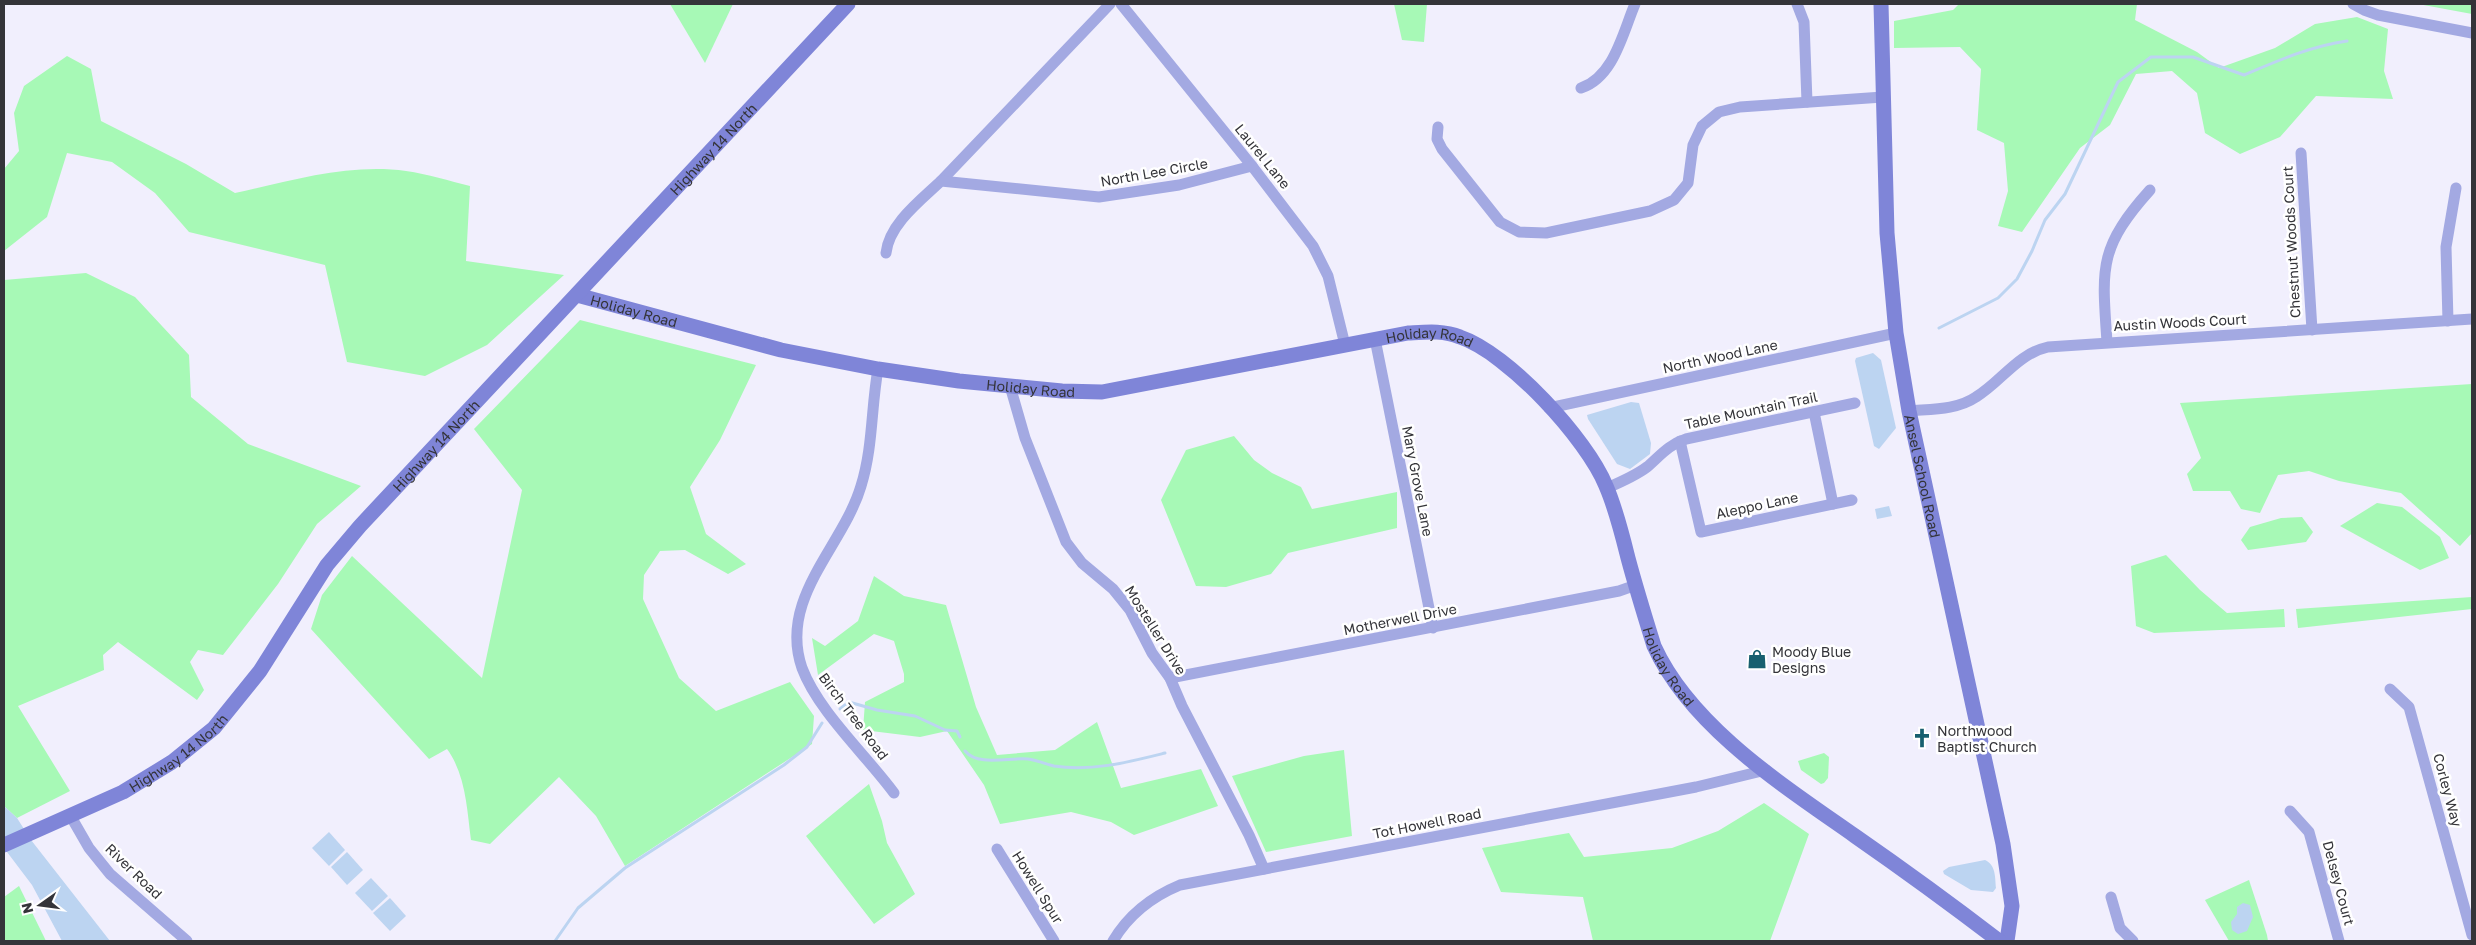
<svg xmlns="http://www.w3.org/2000/svg" width="2476" height="945" font-family="'Golos Text',sans-serif">
	<style>
		.green { fill: #a7f9b6 }
		.water { fill: #bcd4f1 }
		.lines { fill: none; stroke-linecap: round; stroke-linejoin: round }
		.stream { stroke: #bcd4f1; stroke-width: 3 }
		.street { stroke: #a3a9e2; stroke-width: 11 }
		.secondary { stroke: #7f85d8; stroke-width: 15 }
		.labels { text-anchor: middle; dominant-baseline: central; stroke-width: 5; stroke-linejoin: round; paint-order: stroke }
		.street-label { font-size: 14px; fill: #343439; stroke: #fff }
		.poi-label { font-size: 14px; fill: #343439; stroke: #fff; text-anchor: start }
	</style>
	<rect width="100%" height="100%" fill="#f1effd"/>
	<g class="green">
		<polygon points="670,4 733,4 705,63"/>
		<polygon points="1394,4 1427,4 1424,42 1402,40"/>
		<polygon points="1959,4 2137,4 2135,20 2197,52 2219,68 2275,48 2315,24 2357,17 2388,29 2384,71 2393,99 2316,96 2280,137 2240,154 2205,133 2197,93 2172,71 2136,74 2110,125 2080,148 2022,232 1998,226 2008,191 2004,143 1977,130 1981,69 1960,47 1894,48 1894,21 1953,10"/>
		<polygon points="2418,4 2472,4 2472,14"/>
		<path d="M67,56L91,69L101,121L186,164L235,193C290,181 349,163 406,171C428,174 449,181 470,186L466,261L564,275L487,345L425,376L347,362L325,265L189,232L155,193L112,162L67,153L47,217L4,251V169L19,151L14,113L24,86Z"/>
		<polygon points="86,273 135,297 189,355 191,397 248,444 361,486 317,524 278,584 223,655 198,650 190,662 204,690 197,700 118,642 103,655 104,670 18,706 70,791 17,818 4,806 4,280"/>
		<path d="M580,320L756,365L720,440L690,487L706,534L746,564L728,574L685,550L660,551L644,575L643,599L679,678L716,711L790,682L814,716L812,744L625,866L596,816L559,777L490,844L471,840C467,810 466,775 447,749L429,759L311,629L322,595L352,556L482,678L522,490L474,429Z"/>
		<polygon points="2472,384 2472,533 2460,546 2401,493 2339,481 2309,471 2278,475 2260,513 2241,509 2230,491 2193,491 2187,474 2201,458 2180,403"/>
		<polygon points="1234,436 1254,460 1272,473 1301,487 1312,509 1397,492 1397,528 1288,553 1271,574 1226,587 1196,586 1161,500 1186,450"/>
		<polygon points="2377,503 2402,507 2440,537 2449,558 2420,570 2340,526"/>
		<polygon points="2302,517 2313,532 2306,542 2248,550 2241,540 2250,527 2281,518"/>
		<polygon points="2166,555 2200,590 2227,613 2284,609 2285,627 2154,633 2136,626 2131,566"/>
		<polygon points="874,576 904,596 946,605 976,707 997,755 1055,750 1097,722 1121,788 1201,769 1218,806 1134,835 1111,822 1071,812 1000,824 984,785 947,731 920,737 863,730 865,702 904,682 904,674 894,641 874,634 818,675 812,638 825,646 858,621"/>
		<polygon points="2472,597 2472,609 2298,628 2296,609"/>
		<polygon points="1344,750 1352,836 1266,852 1232,776 1304,756"/>
		<polygon points="1824,753 1829,757 1828,778 1824,783 1821,784 1801,770 1798,761"/>
		<polygon points="869,784 882,821 887,843 915,894 874,924 806,836"/>
		<polygon points="1764,803 1809,834 1770,941 1593,941 1583,897 1501,892 1482,848 1569,833 1584,857 1672,848 1718,831"/>
		<polygon points="2249,880 2267,935 2268,941 2229,941 2205,900"/>
		<polygon points="19,886 46,941 4,941 4,897"/>
	</g>
	<g class="water">
		<polygon points="1873,353 1881,360 1896,428 1879,449 1874,446 1855,361 1856,358"/>
		<polygon points="1631,402 1639,403 1651,443 1650,454 1630,469 1617,464 1588,419 1587,415"/>
		<polygon points="1889,506 1892,516 1877,519 1875,509"/>
		<polygon points="4,806 17,818 31,840 110,941 62,941 32,885 4,848"/>
		<polygon points="329,832 345,850 329,866 312,848"/>
		<polygon points="347,852 363,870 347,885 331,867"/>
		<path d="M1985,860C1996,865 1995,877 1996,888L1993,892L1971,890L1944,874L1943,871L1949,867Z"/>
		<polygon points="371,878 388,896 372,911 355,893"/>
		<polygon points="390,898 406,916 390,931 373,913"/>
		<polygon points="2243,903 2250,905 2253,917 2247,931 2238,934 2232,930 2231,922 2237,914 2237,907"/>
	</g>
	<g class="lines">
		<g class="stream">
			<path d="M1939,328L1998,298L2017,279L2032,251L2045,220L2065,194L2118,82L2151,57H2193L2244,75C2277,61 2311,46 2347,41"/>
			<polyline points="840,709 849,702 877,710 915,716 945,730 957,731 960,737"/>
			<path d="M965,751C978,767 1010,757 1028,759C1037,760 1045,764 1054,766C1091,772 1129,762 1165,753"/>
			<polyline points="555,941 578,908 625,868 784,765 807,747 822,723"/>
		</g>
		<g class="street">
			<polyline points="1121,4 1252,166 1313,246 1328,276 1345,345"/>
			<polyline points="1797,4 1804,22 1807,102"/>
			<polyline points="2353,4 2364,10 2378,15 2472,33"/>
			<path d="M1581,88C1614,77 1623,32 1635,4"/>
			<polyline points="1438,127 1437,139 1442,149 1500,222 1519,232 1546,233 1650,211 1674,200 1688,183 1693,145 1702,126 1719,112 1740,107 1883,97"/>
			<polyline points="2301,153 2312,330"/>
			<polyline points="941,181 1110,4"/>
			<path d="M886,253C889,224 921,200 941,181L1099,197L1179,185L1252,166"/>
			<polyline points="2448,321 2446,247 2456,188"/>
			<polyline points="1375,339 1433,628"/>
			<path d="M2107,342C2102,268 2098,248 2150,190"/>
			<path d="M878,369C871,408 873,448 861,486C843,547 778,598 802,668C818,711 866,755 894,793"/>
			<polyline points="1010,386 1025,438 1066,542 1082,563 1113,589 1130,610 1152,653 1170,678 1182,706 1249,835 1264,869"/>
			<polyline points="1549,408 1896,333"/>
			<path d="M1909,411C1931,409 1957,410 1976,397C2002,381 2017,354 2048,347L2472,319"/>
			<polyline points="1814,412 1833,504"/>
			<polyline points="1680,441 1701,532 1852,500"/>
			<path d="M1607,488C1621,482 1635,476 1647,467C1660,456 1668,445 1686,439L1855,403"/>
			<polyline points="1170,678 1619,591 1636,585"/>
			<polyline points="2390,689 2409,707 2472,935"/>
			<polyline points="2290,811 2309,832 2339,941"/>
			<polyline points="70,815 89,848 110,874 187,941"/>
			<polyline points="997,849 1054,941"/>
			<polyline points="2111,897 2120,928 2133,941"/>
			<path d="M1113,941C1129,914 1151,897 1180,885L1696,787L1766,770"/>
		</g>
		<g class="secondary">
			<path id="s1" d="M1881,4L1887,233L1896,333L1909,411L2003,844L2012,906L2007,941"/>
			<path id="s2" d="M577,295L781,350L878,369L959,381L1062,391L1102,392L1408,333C1426,332 1443,330 1460,337C1508,353 1587,439 1606,486C1616,509 1622,534 1628,558C1636,588 1645,617 1654,646C1691,727 1784,786 1855,836C1904,870 1952,905 1999,941"/>
			<path id="s3" d="M4,845L123,792L172,762L214,728L260,671L327,565L360,526L848,4"/>
		</g>
	</g>
	<defs>
		<symbol id="shop-bare" viewBox="-9 -9 18 18"><path d="M-5-2.5h2.3a2.7 3.5 0 0 1 5.4 0H5L5.5 6h-11ZM-1.5-2.5h3a1.5 2.3 0 0 0-3 0Z" fill="#175f6f" stroke="#fff" stroke-width="2.5" paint-order="stroke"/></symbol>
		<symbol id="church-bare" viewBox="-9 -9 18 18"><path d="M-1.2-6h2.4v3.5h3.3v2.4h-3.3V6h-2.4V-.1h-3.3v-2.4h3.3Z" fill="#175f6f" stroke="#fff" stroke-width="2.5" paint-order="stroke"/></symbol>
	</defs>
	<g fill-rule="evenodd">
		<use href="#shop-bare" x="1743" y="645" width="28" height="28"/>
		<use href="#church-bare" x="1908" y="724" width="28" height="28"/>
	</g>
	<g class="labels">
		<g class="street-label">
			<text stroke="none"><textPath href="#s3" startOffset="1008">Highway 14 North</textPath></text>
			<text transform="translate(1263 156) rotate(51)">Laurel Lane</text>
			<text transform="translate(1154 172) rotate(-10)">North Lee Circle</text>
			<text transform="translate(2291 242) rotate(-93)">Chestnut Woods Court</text>
			<text stroke="none"><textPath href="#s2" startOffset="59">Holiday Road</textPath></text>
			<text transform="translate(2180 322) rotate(-3)">Austin Woods Court</text>
			<text stroke="none"><textPath href="#s2" startOffset="869">Holiday Road</textPath></text>
			<text transform="translate(1720 356) rotate(-12)">North Wood Lane</text>
			<text stroke="none"><textPath href="#s2" startOffset="464">Holiday Road</textPath></text>
			<text transform="translate(1751 410) rotate(-12)">Table Mountain Trail</text>
			<text stroke="none"><textPath href="#s3" startOffset="602">Highway 14 North</textPath></text>
			<text stroke="none"><textPath href="#s1" startOffset="475">Ansel School Road</textPath></text>
			<text transform="translate(1418 481) rotate(79)">Mary Grove Lane</text>
			<text transform="translate(1757 505) rotate(-12)">Aleppo Lane</text>
			<text transform="translate(1400 619) rotate(-11)">Motherwell Drive</text>
			<text transform="translate(1156 630) rotate(58)">Mosteller Drive</text>
			<text stroke="none"><textPath href="#s2" startOffset="1304">Holiday Road</textPath></text>
			<text transform="translate(854 716) rotate(53)">Birch Tree Road</text>
			<text stroke="none"><textPath href="#s3" startOffset="198">Highway 14 North</textPath></text>
			<text transform="translate(2448 790) rotate(75)">Corley Way</text>
			<text transform="translate(1427 823) rotate(-11)">Tot Howell Road</text>
			<text transform="translate(134 871) rotate(44)">River Road</text>
			<text transform="translate(2339 883) rotate(75)">Delsey Court</text>
			<text transform="translate(1038 887) rotate(58)">Howell Spur</text>
		</g>
		<g class="poi-label">
			<text x="1772" y="651">Moody Blue<tspan x="1772" dy="16">Designs</tspan></text>
			<text x="1937" y="730">Northwood<tspan x="1937" dy="16">Baptist Church</tspan></text>
		</g>
	</g>
	<rect width="2476" height="945" fill="none" stroke="#343439" stroke-width="10"/>
	<g transform="translate(40 905) rotate(256)" stroke="#ffffff" stroke-width="4" paint-order="stroke">
	<path d="M0-4L9 19L0 12L-9 19Z" fill="#343439"/>
	<text y="-8" font-size="14" font-weight="bold" text-anchor="middle" fill="#343439">N</text>
	</g>
</svg>
